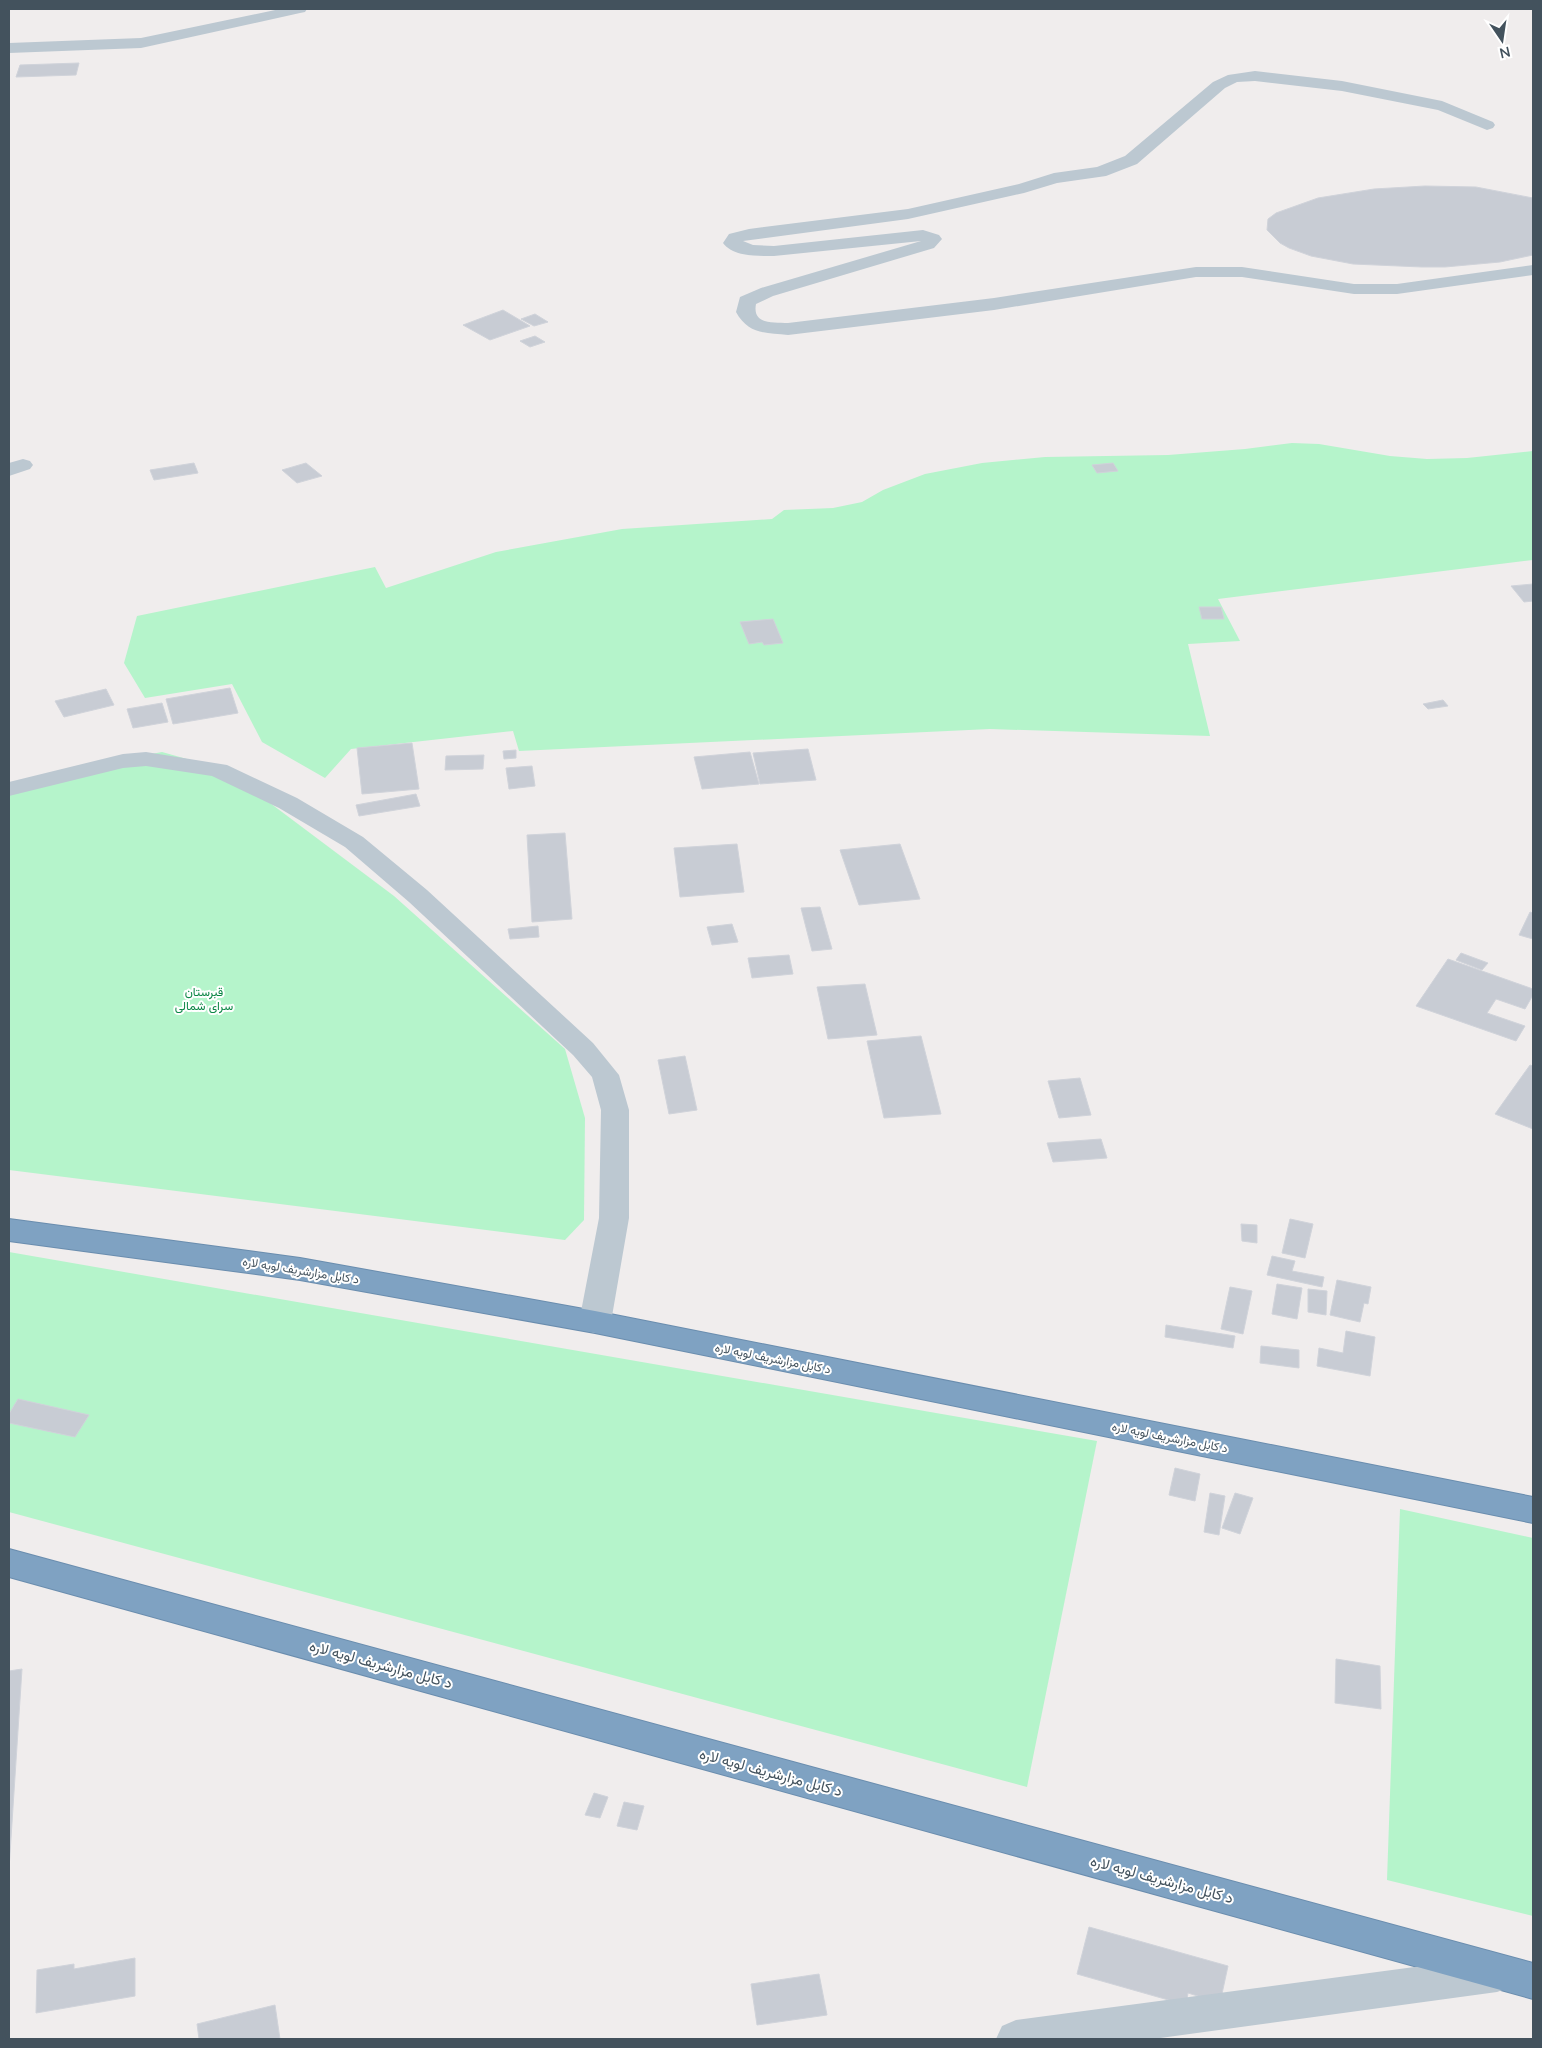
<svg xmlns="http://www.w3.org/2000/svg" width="1542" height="2048" font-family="Mulish,Vazirmatn,sans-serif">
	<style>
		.green { fill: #b5f4cb }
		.building { fill: #c8ccd4; stroke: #d0d3da }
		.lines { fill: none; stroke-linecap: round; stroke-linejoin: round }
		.highway-casing { stroke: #6a8dae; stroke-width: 2 }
		.minor { fill: #bcc8d1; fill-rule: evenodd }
		.highway { fill: #7fa2c2; fill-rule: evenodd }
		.labels { text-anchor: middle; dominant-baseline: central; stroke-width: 4; stroke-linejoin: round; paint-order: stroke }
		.park-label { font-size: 12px; fill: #0c8645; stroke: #fff }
		.street-label { font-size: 12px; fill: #43525d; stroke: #fff }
		.near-street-label { font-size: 15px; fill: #43525d; stroke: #fff }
	</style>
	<rect width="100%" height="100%" fill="#f0eded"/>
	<g class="green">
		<polygon points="1292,443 1319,444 1390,456 1427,459 1467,458 1533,451 1533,560 1218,599 1240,641 1188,644 1210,736 990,729 519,751 513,731 351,749 325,778 262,742 232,684 145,698 124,663 137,616 375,567 386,588 496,552 622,529 772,519 784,510 833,508 862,502 883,490 925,474 982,463 1045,457 1168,455 1245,449"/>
		<polygon points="162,752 226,770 394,896 565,1049 585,1118 584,1220 565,1240 9,1170 9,785 61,771"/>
		<polygon points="9,1252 1097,1441 1027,1787 9,1512"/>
		<polygon points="1400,1509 1533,1538 1533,1916 1387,1880"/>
	</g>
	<g class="building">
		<polygon points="79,63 76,75 16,77 20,65"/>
		<polygon points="1425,186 1476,187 1533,198 1533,255 1500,262 1445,267 1422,267 1353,264 1311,256 1289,248 1280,243 1267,230 1268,219 1276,213 1318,198 1374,189"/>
		<polygon points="503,310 530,326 490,340 463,325"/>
		<polygon points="535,314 548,322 534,326 521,319"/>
		<polygon points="535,336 545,342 530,347 520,341"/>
		<polygon points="194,463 198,473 154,480 150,470"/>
		<polygon points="306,463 322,476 297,483 282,470"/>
		<polygon points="1113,463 1118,471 1097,473 1092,465"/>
		<polygon points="1533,584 1533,601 1524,602 1511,586"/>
		<polygon points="1199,607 1221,607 1224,619 1202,619"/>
		<polygon points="773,619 783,643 764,645 762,642 749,644 740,622"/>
		<polygon points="230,688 238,713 173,724 166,699"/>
		<polygon points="106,689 114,705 64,717 55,701"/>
		<polygon points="1443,700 1448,706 1428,709 1423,704"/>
		<polygon points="162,703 168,722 133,728 127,709"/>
		<polygon points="412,743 419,789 362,794 357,748"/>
		<polygon points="808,749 816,780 760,784 753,753"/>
		<polygon points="516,750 516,758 504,759 503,751"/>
		<polygon points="750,752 759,784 702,789 694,757"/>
		<polygon points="484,755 483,769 445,770 446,756"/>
		<polygon points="532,766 535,786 509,789 506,768"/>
		<polygon points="416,794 420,806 359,816 356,805"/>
		<polygon points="565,833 572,919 532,922 527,835"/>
		<polygon points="737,844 744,892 680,897 674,848"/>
		<polygon points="900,844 920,899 859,905 840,850"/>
		<polygon points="820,907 832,949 812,951 801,908"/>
		<polygon points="1530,912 1533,913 1533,939 1519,935"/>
		<polygon points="732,924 738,942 712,945 707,927"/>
		<polygon points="538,926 539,937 510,939 508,929"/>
		<polygon points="1461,953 1488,963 1482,970 1456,960"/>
		<polygon points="789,955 793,974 752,978 748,958"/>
		<polygon points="1448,959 1533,989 1533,995 1525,1009 1496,999 1487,1013 1525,1026 1516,1041 1416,1006"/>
		<polygon points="865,984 877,1035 828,1039 817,987"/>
		<polygon points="921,1036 941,1114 884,1118 867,1041"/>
		<polygon points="685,1056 697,1110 669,1114 658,1060"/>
		<polygon points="1530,1065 1533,1066 1533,1129 1495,1114"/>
		<polygon points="1080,1078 1091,1115 1059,1118 1048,1081"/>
		<polygon points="1101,1139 1107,1158 1053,1162 1047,1143"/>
		<polygon points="1290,1219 1313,1224 1305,1258 1282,1253"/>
		<polygon points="1241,1224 1257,1225 1257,1243 1242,1241"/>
		<polygon points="1272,1256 1295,1261 1292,1271 1324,1277 1322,1287 1267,1275"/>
		<polygon points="1337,1280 1371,1287 1368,1304 1364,1303 1360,1322 1330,1315"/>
		<polygon points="1277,1284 1302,1288 1297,1319 1272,1314"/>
		<polygon points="1230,1287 1252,1291 1243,1334 1221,1329"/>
		<polygon points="1308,1289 1327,1291 1326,1315 1308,1312"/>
		<polygon points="1166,1325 1235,1336 1233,1348 1165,1337"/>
		<polygon points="1346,1331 1375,1337 1370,1376 1317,1366 1319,1348 1343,1353"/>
		<polygon points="1261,1346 1299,1350 1299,1368 1260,1363"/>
		<polygon points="18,1399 89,1415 75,1437 9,1423 9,1414"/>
		<polygon points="1175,1468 1200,1474 1195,1501 1169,1495"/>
		<polygon points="1210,1493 1225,1496 1219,1535 1204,1532"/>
		<polygon points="1235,1493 1253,1498 1240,1534 1222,1528"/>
		<polygon points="1336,1659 1380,1666 1381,1709 1335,1703"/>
		<polygon points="22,1669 9,1869 9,1671"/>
		<polygon points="594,1793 608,1797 600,1818 585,1815"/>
		<polygon points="624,1802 644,1806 637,1830 617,1826"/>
		<polygon points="1089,1927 1228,1966 1220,2003 1188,1993 1186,2005 1077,1974"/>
		<polygon points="135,1958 135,1996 36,2013 37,1970 74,1964 74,1969"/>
		<polygon points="819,1974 827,2015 757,2025 751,1984"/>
		<polygon points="275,2005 280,2039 199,2039 197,2024"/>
	</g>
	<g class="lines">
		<defs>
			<g id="highway">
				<polygon points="9,1219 300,1258 595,1311 1533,1497 1533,1523 595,1333 300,1280 9,1241"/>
				<polygon points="9,1549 1533,1963 1533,1999 9,1577"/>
			</g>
		</defs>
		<use href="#highway" class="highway-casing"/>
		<g class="minor">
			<polygon points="280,9 307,9 305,12 300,13 141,48 9,53 9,43 141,38"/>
			<path d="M1255,71L1342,81L1442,101L1493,122L1495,125L1493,128L1487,130L1438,110L1342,91L1255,81L1237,82L1225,88L1137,164L1106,176L1057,183L1024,193L908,219L743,241L753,245L774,246L923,230L939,235L942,239L934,248L773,296L756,304C752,325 773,322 788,323L994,298L1196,267H1242L1354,284H1397L1533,265V275L1397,294H1354L1242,277H1196L994,310L788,335C765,333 748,334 736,312L740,297L761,288L921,241L774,256C759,256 733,257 723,243L729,234L749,229L908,209L1019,184L1054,173L1097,167L1125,156L1213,82L1228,75Z"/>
			<polygon points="23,459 30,461 33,465 30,469 9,476 9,463"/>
			<polygon points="146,752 227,765 297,798 363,837 427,890 593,1043 619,1075 629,1110 629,1218 611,1322 606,1330 595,1333 584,1330 579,1322 599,1218 601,1110 592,1077 573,1055 409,902 345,847 279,808 212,776 146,766 123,768 9,796 9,782 123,754"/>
			<polygon points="1497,1956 1511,1961 1517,1974 1511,1987 1497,1992 1153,2039 996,2039 1002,2026 1016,2020"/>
		</g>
		<use href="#highway" class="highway"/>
	</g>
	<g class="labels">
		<g class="park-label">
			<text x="204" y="991">قبرستان<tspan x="204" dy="14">سرای شمالی</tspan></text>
		</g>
		<g class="street-label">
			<text transform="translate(301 1270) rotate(9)">د کابل مزارشریف لویه لاره</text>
			<text transform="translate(773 1358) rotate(11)">د کابل مزارشریف لویه لاره</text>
			<text transform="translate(1170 1437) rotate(11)">د کابل مزارشریف لویه لاره</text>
		</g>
		<g class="near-street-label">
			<text transform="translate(381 1664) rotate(15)">د کابل مزارشریف لویه لاره</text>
			<text transform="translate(771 1772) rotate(15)">د کابل مزارشریف لویه لاره</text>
			<text transform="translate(1162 1879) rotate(15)">د کابل مزارشریف لویه لاره</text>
		</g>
	</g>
	<rect width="1542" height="2048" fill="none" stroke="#43525d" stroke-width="20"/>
	<g transform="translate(1502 40) rotate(167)" stroke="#ffffff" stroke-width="4" paint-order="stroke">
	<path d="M0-4L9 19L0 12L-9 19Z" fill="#43525d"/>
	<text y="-8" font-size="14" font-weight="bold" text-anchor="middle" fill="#43525d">N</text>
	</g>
</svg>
